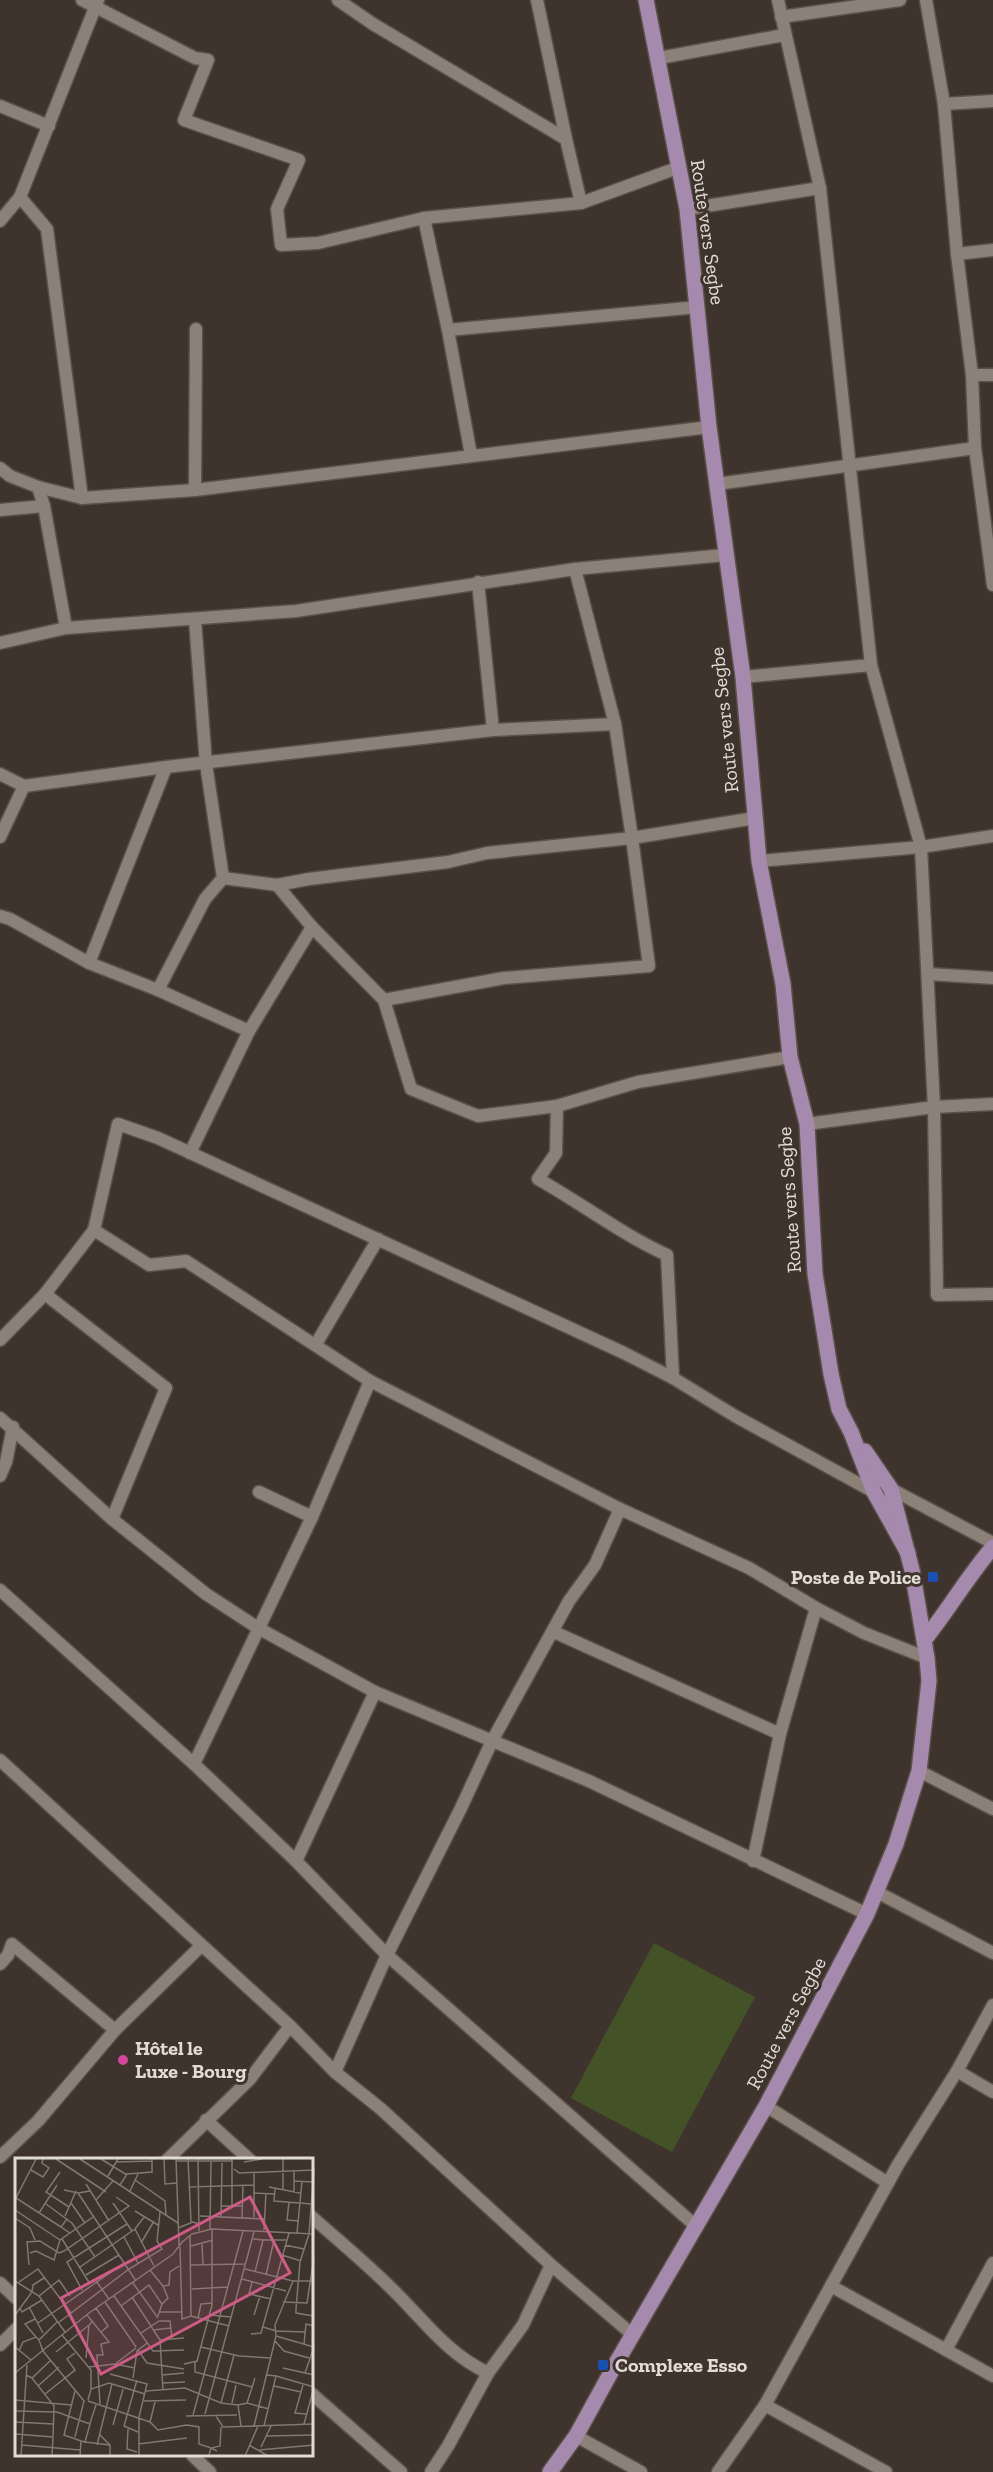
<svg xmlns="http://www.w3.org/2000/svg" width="993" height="2472" font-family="'Zilla Slab',serif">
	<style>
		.green { fill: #435327 }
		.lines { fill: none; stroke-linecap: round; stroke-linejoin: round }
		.minor-casing { stroke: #5a514b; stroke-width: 15 }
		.major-casing { stroke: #5a514b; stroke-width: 18 }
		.minor { stroke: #8c8178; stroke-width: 12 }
		.major { stroke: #a58aad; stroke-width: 15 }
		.transit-dot { fill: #1a4fb4; stroke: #3f342d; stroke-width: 2 }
		.hotel-dot { fill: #d1479c; stroke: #3f342d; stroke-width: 2 }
		.labels { text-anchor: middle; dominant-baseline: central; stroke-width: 6; stroke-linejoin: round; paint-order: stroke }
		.street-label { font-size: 20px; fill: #e1dbd6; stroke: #3f342d }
		.poi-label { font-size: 20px; font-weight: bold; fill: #e1dbd6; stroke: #3f342d; text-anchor: start }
		.inset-road { fill: none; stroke: #807771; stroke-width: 1.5 }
		.view { fill: #cd5c86; fill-opacity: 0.15; stroke: #cd5c86; stroke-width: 3 }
		.inset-edge { fill: none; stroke: #e1dbd6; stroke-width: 3 }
	</style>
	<rect width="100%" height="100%" fill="#3f342d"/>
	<polygon class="green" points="654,1943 755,1997 672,2152 571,2098"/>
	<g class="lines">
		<defs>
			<g id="minor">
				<polyline points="82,0 195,58 208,60 184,120 299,160 277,209 281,245 318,243 424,218 581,203 677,168"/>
				<polyline points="338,0 373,24 566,139 581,203"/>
				<polyline points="537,0 566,139"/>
				<polyline points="778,0 820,188 871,665 921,847 934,1107 937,1295 993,1294"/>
				<polyline points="926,0 944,104 957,254 972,375 975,448 993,585"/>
				<polyline points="781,17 900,0"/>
				<polyline points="659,58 784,35"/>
				<polyline points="944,104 993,101"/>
				<polyline points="0,106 49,126"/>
				<polyline points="20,197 47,229 82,498 38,487"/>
				<polyline points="687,209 820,188"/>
				<polyline points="424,218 448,330 698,307"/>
				<polyline points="0,221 20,197 98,0"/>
				<polyline points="957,254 993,250"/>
				<polyline points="448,330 471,455"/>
				<polyline points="972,375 993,375"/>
				<polyline points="0,468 10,476 38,487 44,506 66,628"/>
				<polyline points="717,484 975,448"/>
				<polyline points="195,490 196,329"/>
				<polyline points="82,498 195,490 709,427"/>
				<polyline points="0,510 44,506"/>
				<polyline points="478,582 493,730"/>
				<polyline points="0,643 66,628 296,611 575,569 725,555"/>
				<polyline points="743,677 871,665"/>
				<polyline points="0,774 24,786 166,767 493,730 615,724"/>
				<polyline points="0,837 24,786"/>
				<polyline points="759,861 921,847 993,836"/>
				<polyline points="223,878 277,885 309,879 448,862 487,853 632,838 755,818"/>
				<polyline points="277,885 312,927 384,1000 504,978 649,966 632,838 615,724 575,569"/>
				<polyline points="0,916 10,919 89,963 158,990 205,899 223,878 206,764 195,620"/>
				<polyline points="89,963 166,767"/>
				<polyline points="928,974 993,978"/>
				<polyline points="158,990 249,1031"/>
				<path d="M384,1000L411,1089L478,1116L557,1106L556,1153L538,1179C581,1203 621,1234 667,1255L673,1378"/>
				<polyline points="557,1106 638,1082 790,1057"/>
				<polyline points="807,1124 934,1107 993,1104"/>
				<polyline points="190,1153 249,1031 312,927"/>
				<polyline points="94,1230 149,1265 186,1261 370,1381 620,1509 749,1568 816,1608 864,1633 927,1658"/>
				<polyline points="45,1294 166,1388 112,1519"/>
				<polyline points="0,1340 45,1294 94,1230 118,1124 158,1138 624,1353 673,1378 735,1416 874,1492"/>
				<polyline points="316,1344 378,1239"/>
				<polyline points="0,1418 112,1519 206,1594 258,1628 375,1692 589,1781 867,1914"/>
				<polyline points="0,1476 6,1462 13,1427"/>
				<polyline points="891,1489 993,1543"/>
				<polyline points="259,1492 312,1517"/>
				<polyline points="0,1590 194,1764 296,1861 387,1955 697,2227"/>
				<polyline points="554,1632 780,1734"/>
				<polyline points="0,1760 290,2026 335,2072 381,2109 551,2265 633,2335"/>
				<polyline points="194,1764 312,1517 370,1381"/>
				<polyline points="919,1771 993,1809"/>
				<polyline points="296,1861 375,1692"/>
				<polyline points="753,1861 780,1734 816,1608"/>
				<polyline points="877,1892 993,1953"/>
				<polyline points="0,1964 8,1955 12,1944 115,2030"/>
				<polyline points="957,2071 993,2092"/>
				<polyline points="335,2072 387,1955 461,1808 492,1741 569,1601 595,1565 620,1509"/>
				<polyline points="766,2106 888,2183"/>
				<polyline points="206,2120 250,2160"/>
				<polyline points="0,2157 38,2121 115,2030 201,1946"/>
				<polyline points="167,2160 250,2079 290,2026"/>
				<path d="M312,2217C338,2240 366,2263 391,2288C424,2320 446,2353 488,2373L523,2325L551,2265"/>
				<polyline points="0,2283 16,2298"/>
				<polyline points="831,2286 993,2376"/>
				<polyline points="0,2345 16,2329"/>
				<polyline points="946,2350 993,2263"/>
				<polyline points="312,2394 401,2472"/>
				<polyline points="765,2405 886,2472"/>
				<polyline points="576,2436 641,2472"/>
				<polyline points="193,2456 210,2472"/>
				<polyline points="431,2472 448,2446 488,2373"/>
				<polyline points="718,2472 765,2405 899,2163 957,2071 993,2005"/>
			</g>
			<g id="major">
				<polyline points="646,0 687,209 709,427 743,677 759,861 783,984 790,1057 807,1124 815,1274 831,1374 839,1409 851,1432 874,1492 908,1553"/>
				<path d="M925,1639C949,1609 968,1576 993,1547"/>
				<polyline points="550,2472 576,2436 615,2365 766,2106 867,1914 896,1844 919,1771 929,1681 927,1658 912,1570 891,1489 865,1451"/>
			</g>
		</defs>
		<use href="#minor" class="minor-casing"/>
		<use href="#major" class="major-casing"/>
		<use href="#minor" class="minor"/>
		<use href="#major" class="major"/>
	</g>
	<g class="transit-dot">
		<rect x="927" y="1571" width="12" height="12" rx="3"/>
		<rect x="597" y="2359" width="12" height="12" rx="3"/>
	</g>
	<circle class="hotel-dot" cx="123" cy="2060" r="6"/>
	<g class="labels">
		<g class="street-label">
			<text transform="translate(708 232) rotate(82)">Route vers Segbe</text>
			<text transform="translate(724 720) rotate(-96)">Route vers Segbe</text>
			<text transform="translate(789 1200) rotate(-94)">Route vers Segbe</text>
			<text transform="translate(786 2023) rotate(-62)">Route vers Segbe</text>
		</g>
		<g class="poi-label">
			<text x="921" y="1577" text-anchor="end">Poste de Police</text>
			<text x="135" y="2048">Hôtel le<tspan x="135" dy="23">Luxe - Bourg</tspan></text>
			<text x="615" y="2365">Complexe Esso</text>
		</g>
	</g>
	<g transform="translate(15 2158)">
		<rect width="298" height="298" fill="#3f342d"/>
		<path class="inset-road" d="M21,1L1,40L46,69M41,1L91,34M65,1L163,65M86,1L112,17M149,1L150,26L162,25M161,1L164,87M173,1L176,64M183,1L184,73M161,3H218M101,4L137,3M229,4L247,1M219,11L224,15L299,12L294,76L285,104L281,151V155L299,158M16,12L28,19L34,10L27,5L28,1M45,14L31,34L54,49M239,14V59M93,18L103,1M120,22L150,43L151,57M279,23L298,24M71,26L94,63M105,27L112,16L137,14V1M175,29L239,27M254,29L285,35M260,31L259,43L297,46M49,32L63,35L75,33M268,32V1M115,33L123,16M279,34V12M63,35L121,123M239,35L259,36M81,42L98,23M274,44L272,62L284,63M56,45L70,65M98,45L117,73M31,46L57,65L80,99M206,48H227M217,48V1M0,52L45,82M120,53L143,67M24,55L42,27M50,58L61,33M185,58L249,61M206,58L207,5M227,59L228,28M0,60L15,70L20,82M52,61L46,69L55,75M163,70L178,64L184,66M120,71L139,108M195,71L196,4M249,72L251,35M282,75L287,23M175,77L176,158M109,79L123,105M47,81L75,126M238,81L248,82L240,114M248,82H271M126,85L139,63M166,85L177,76L197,71L299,76M187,85L188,107M270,87L289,91M176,88L198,82M165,89L167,161L176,158L214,168M15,95L21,93L39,102L45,82L78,59M267,97L286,103M14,107L12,84L25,83L44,95L49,93L114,48L101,39M176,107L231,106M65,109L120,71L130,58M230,111L278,123H299M135,112L148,128M71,117L104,97M251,117L259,82M227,121L271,133M0,123L24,138L50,174M81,123L94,141M4,124L23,111L56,155M237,124L234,136L256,141M118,125L143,160M177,131L213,129M67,132L52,104L112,66M24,138L44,122L55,138M99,138L138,193L169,192M117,139L145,182L148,232M90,144L121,189M268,144L292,145L299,99M147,146L153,140L148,128L154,127L155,114L164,108M106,148L134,127L147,146L143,158M14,149L28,175M5,150L7,154L27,142M81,150L93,168L86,174M144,154H167M0,157L17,134L18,127L29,120M72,157L94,184L86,186L88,197H82L85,246M195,157L216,159M239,157L245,138M183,160L186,146L197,145M20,161L10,166L21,179M42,164L24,182L28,193L69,243L60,279M23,165L109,105M43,165L114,111L147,91L142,83L145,54M248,169L261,173L290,174M138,172L156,170M126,175L144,163H155L157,181M236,176L246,175L274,75M47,177L76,212V231M261,178L299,189M145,182L169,180M260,183L269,193L294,200M289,186L291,166L299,168M0,189L16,202M186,189L224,198L256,200M123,192L132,205L169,211M4,193L8,184L21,179L24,182M41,194L74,167M71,200L74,167L78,163M180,204V214L237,229M100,206L121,190M169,206L182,203L197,147V71M74,209L100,206L120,210M268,210L299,217M0,215L74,155L158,96L168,83M290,215L299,189M95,216L132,226L124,259V297M11,217L17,220L35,203M147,217L169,215M261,218L299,229M17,220L39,248L38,279M118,220L122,193L132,185M122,222L109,268L123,274M148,225L170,224M288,227L280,255L291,256M23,228L44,209M259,228L286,234M60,233L49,277L66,283M131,233L170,230L206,245L223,247L232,245L240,220M30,236L60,212L52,201L60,195M0,242L56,247M73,242L76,231L94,225L130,236M73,243L135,264L143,272L172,267M129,243L171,242M206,245L219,197M217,245L221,227M232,245L254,251M223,247L226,268M0,253L42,254L75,266L70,284L66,283L65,298M190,256L239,74M178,257L228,73M171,258L222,257M201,258L208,269L299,266M0,264L39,266M135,264L140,244M75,265L81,247M289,266L299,229M98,267L108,231M172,267L184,269V286L196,290L194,297M239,268L261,178L260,167L278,123M249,268L261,218L252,217M113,271L112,291L122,294M0,276L38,279L37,298M84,276L95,287V298M251,278L299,277M70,284L95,287M123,286L172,280M7,287L65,292M82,287L97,226M234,287L253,298M246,289L256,268M244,292L299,287M202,293L196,290L205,288L206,269M6,298L12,207M230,298L243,268"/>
		<path class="view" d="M235,39L275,115L86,216L46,140Z"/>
		<rect width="298" height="298" class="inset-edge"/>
	</g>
</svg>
